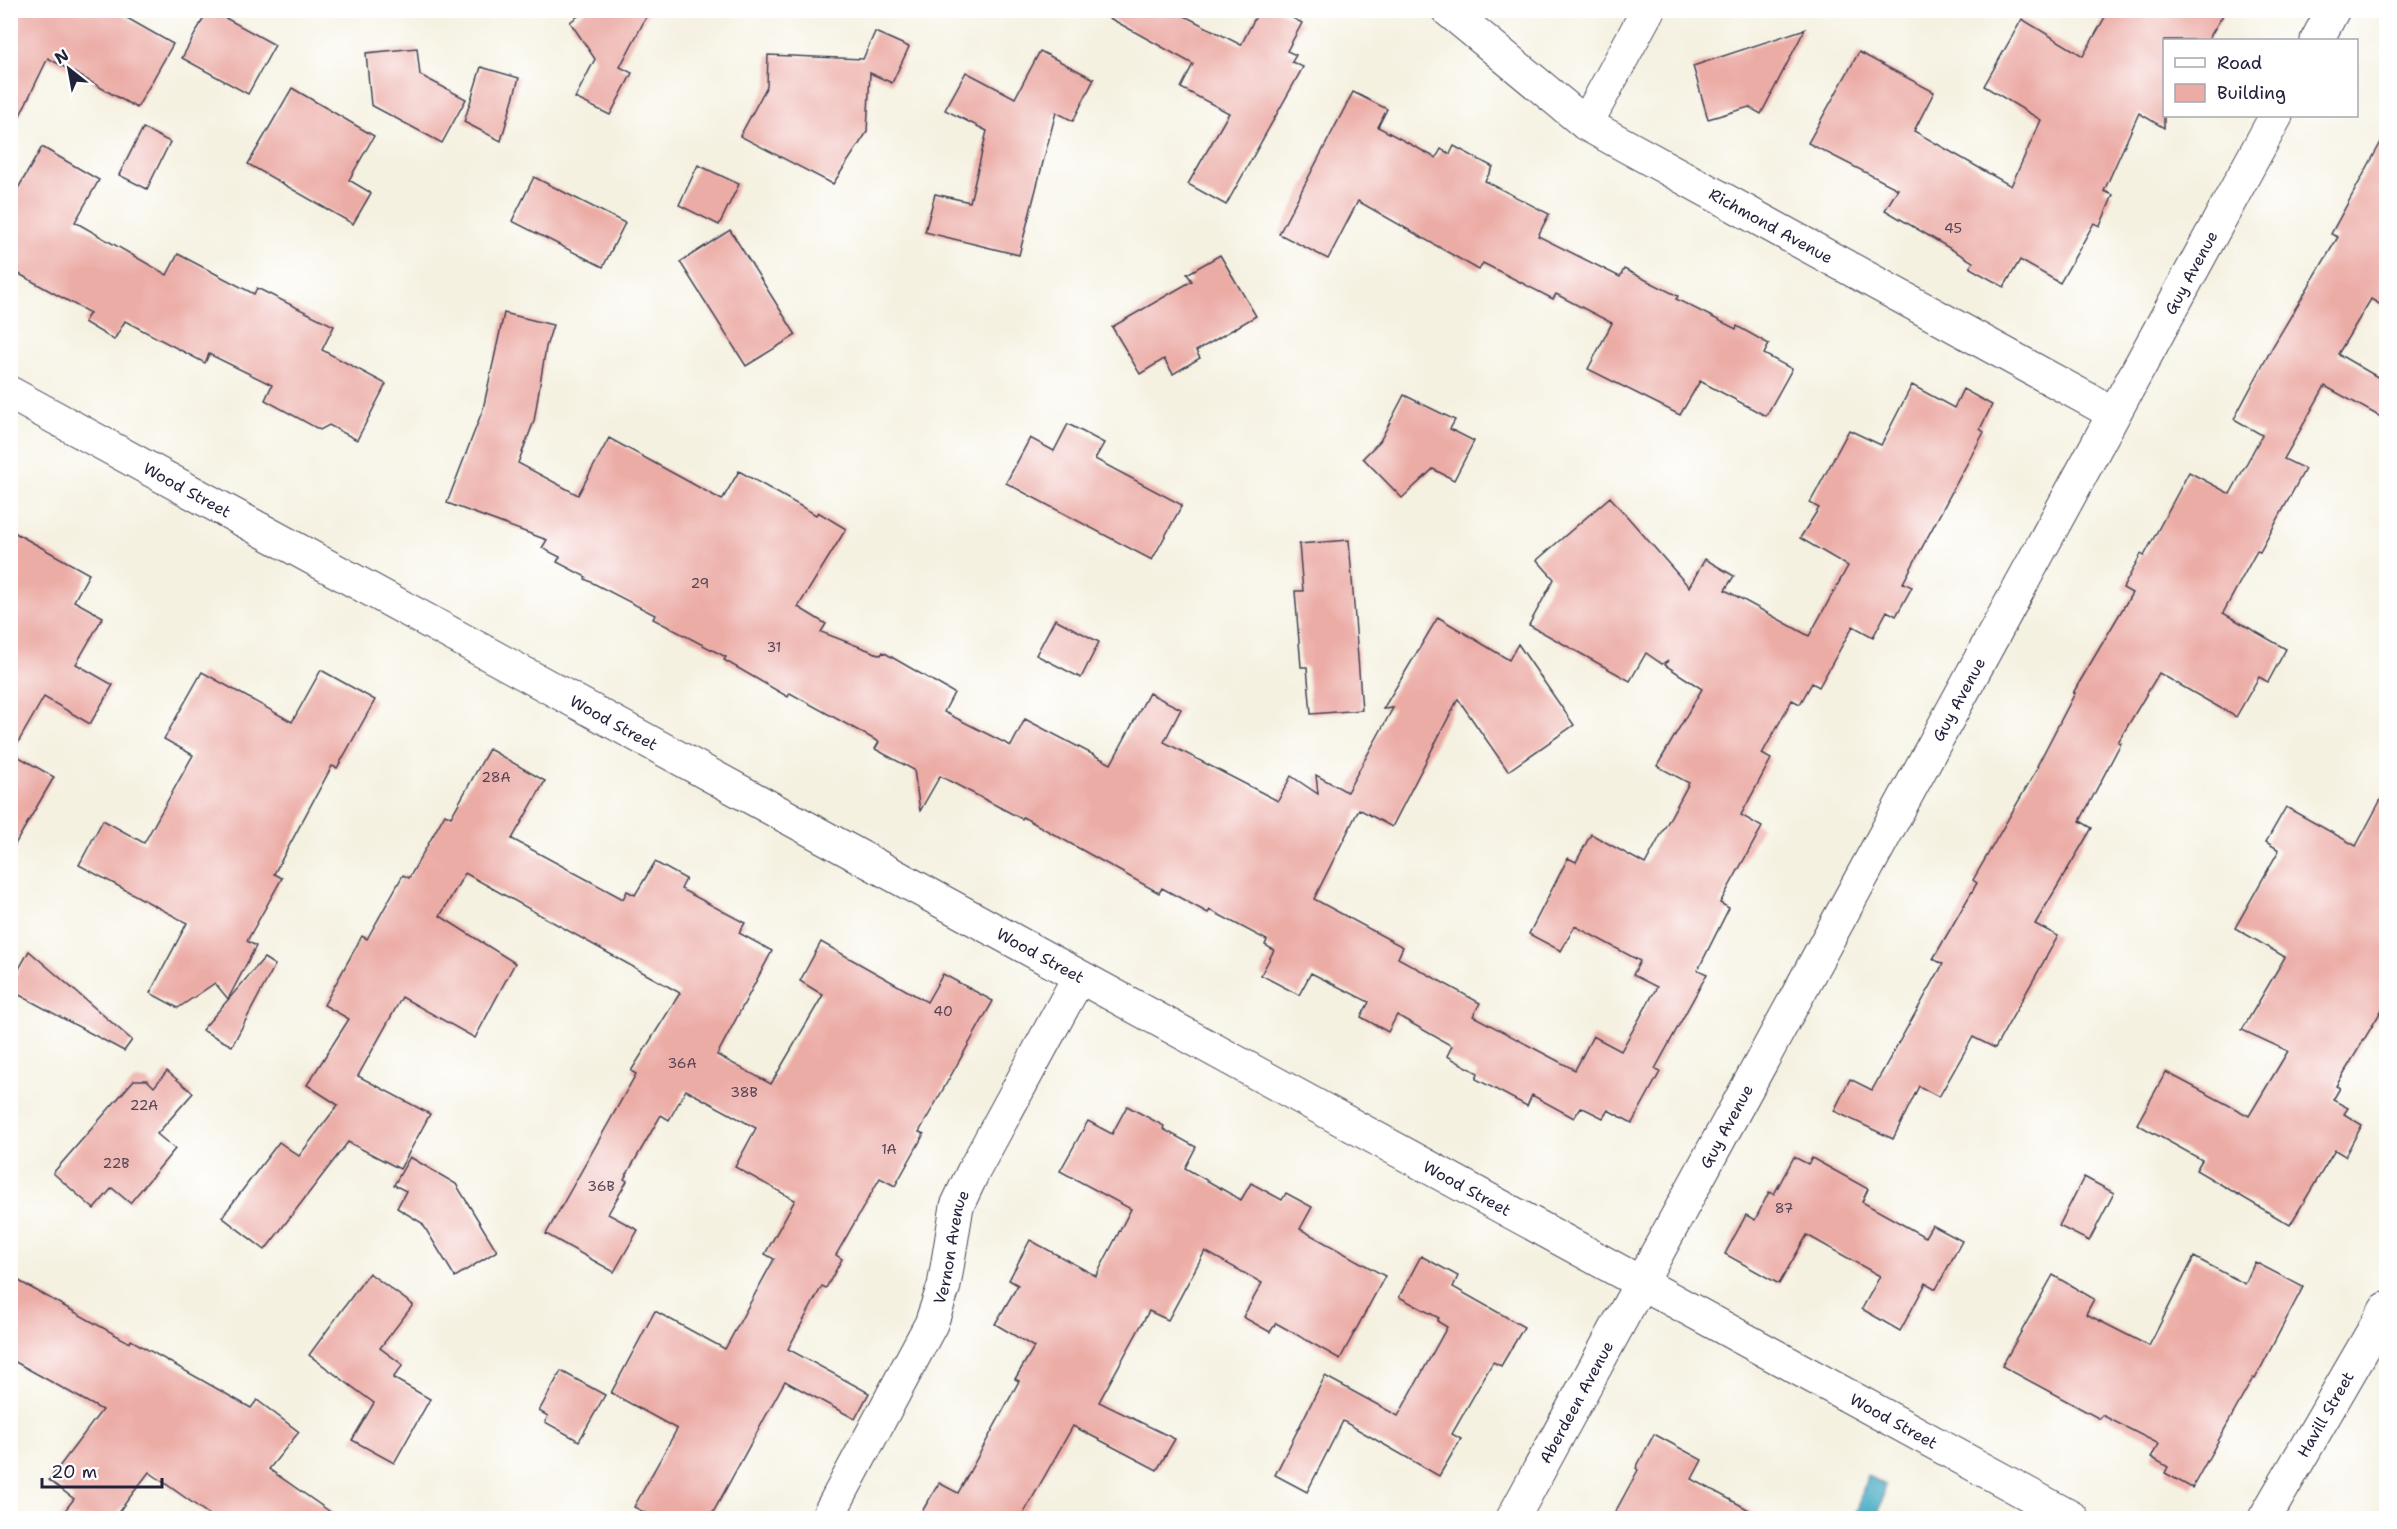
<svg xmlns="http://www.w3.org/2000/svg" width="2397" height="1529" font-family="'Shantell Sans',sans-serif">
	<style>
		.water { fill: #44abc3; stroke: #33667f; stroke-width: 1.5 }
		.building { fill: #ecaca6 }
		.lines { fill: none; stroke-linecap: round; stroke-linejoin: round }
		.minor-casing { stroke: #424154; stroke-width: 35 }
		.tertiary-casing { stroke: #424154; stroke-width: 35 }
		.minor { stroke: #fff; stroke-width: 33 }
		.tertiary { stroke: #fff; stroke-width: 33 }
		.labels { text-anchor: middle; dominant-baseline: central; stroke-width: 4.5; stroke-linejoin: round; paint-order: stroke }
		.number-label { font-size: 14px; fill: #544456 }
		.street-label { font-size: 16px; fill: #22223b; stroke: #fff }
	</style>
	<rect width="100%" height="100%" fill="#fff"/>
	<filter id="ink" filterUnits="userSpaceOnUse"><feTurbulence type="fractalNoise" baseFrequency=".0167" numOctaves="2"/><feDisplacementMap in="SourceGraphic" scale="12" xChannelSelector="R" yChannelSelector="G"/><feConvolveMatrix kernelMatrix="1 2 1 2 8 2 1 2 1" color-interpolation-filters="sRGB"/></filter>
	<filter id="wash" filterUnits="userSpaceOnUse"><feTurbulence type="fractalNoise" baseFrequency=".008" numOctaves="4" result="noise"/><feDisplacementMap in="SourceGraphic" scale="24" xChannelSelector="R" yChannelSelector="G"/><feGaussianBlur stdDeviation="1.35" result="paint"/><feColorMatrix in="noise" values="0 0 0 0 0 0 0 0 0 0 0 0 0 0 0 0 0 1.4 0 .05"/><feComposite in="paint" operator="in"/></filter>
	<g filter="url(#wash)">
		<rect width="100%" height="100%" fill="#f5f1e1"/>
		<polygon class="water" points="1867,1476 1886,1485 1877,1518 1855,1518"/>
		<g id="blocks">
			<g class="building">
				<polygon points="10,10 113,10 173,44 137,108 48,58 10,136"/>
				<polygon points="208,10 211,10 275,45 248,94 182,58"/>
				<polygon points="587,10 650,10 620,67 632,73 610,115 575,98 595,59 570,22"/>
				<polygon points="1095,10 1173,10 1241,45 1259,10 1278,10 1302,23 1287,51 1296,55 1292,62 1303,67 1226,205 1188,184 1229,113 1181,88 1193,64"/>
				<polygon points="2109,10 2226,10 2208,40 2164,40 2164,128 2139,113 2104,191 2113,195 2100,226 2094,223 2060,283 2020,260 2004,287 1970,268 1973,262 1885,210 1898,189 1808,143 1859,52 1934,92 1914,131 2011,186 2041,120 1984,86 2022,19 2083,56"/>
				<polygon points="1805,29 1761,114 1749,107 1708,119 1693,66"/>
				<polygon points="875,32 909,47 892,83 870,73 867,132 833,184 740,136 767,86 768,55 863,59"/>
				<polygon points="417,48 420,75 466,99 442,143 371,105 366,53"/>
				<polygon points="1040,51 1094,79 1073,121 1056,112 1019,255 925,232 935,194 970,202 987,131 945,110 966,72 1015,98"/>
				<polygon points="481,67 519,78 501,141 464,122"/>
				<polygon points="292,88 374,136 349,180 371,193 353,224 248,164"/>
				<polygon points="1353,92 1387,109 1378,127 1436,158 1441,149 1450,154 1454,146 1493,167 1485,181 1549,214 1538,236 1620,277 1624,269 1678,296 1676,299 1736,329 1737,326 1769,344 1764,354 1792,369 1766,416 1700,381 1680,415 1588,369 1612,323 1556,294 1553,299 1483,263 1479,270 1358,201 1328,259 1279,234"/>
				<polygon points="143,128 170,142 147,189 119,175"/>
				<polygon points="2386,133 2386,308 2371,299 2338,354 2386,382 2386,420 2325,386 2284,459 2305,469 2260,552 2257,551 2223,613 2286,649 2268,682 2259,677 2236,717 2159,673 2118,742 2121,743 2080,821 2092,828 2035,924 2058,936 1995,1048 1973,1037 1939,1097 1919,1086 1893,1139 1834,1111 1850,1079 1872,1090 1943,964 1933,959 1977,883 1973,880 2038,767 2037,766 2075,693 2073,693 2132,593 2123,588 2141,554 2144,556 2189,472 2230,494 2262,435 2234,419 2273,346 2338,237 2331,234"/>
				<polygon points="42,147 99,180 75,222 167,275 178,254 254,294 257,288 334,326 322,350 386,384 357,440 329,425 320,430 265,400 272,385 209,354 205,363 125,321 114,340 84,322 90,313 10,269 10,202"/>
				<polygon points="698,165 739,184 719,225 679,205"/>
				<polygon points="534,177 625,223 603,267 512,221"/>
				<polygon points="730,230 796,335 746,366 680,262"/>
				<polygon points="1220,255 1256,316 1196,351 1200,358 1173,374 1164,359 1140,374 1112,327 1192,281 1187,274"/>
				<polygon points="504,313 553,325 546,347 534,421 518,463 578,495 609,438 722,500 739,471 816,515 818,512 846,529 798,607 826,624 821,632 881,655 883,652 954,693 944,712 1011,746 1025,719 1111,764 1149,693 1181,709 1164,742 1278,801 1291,776 1318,794 1316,775 1347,792 1393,708 1383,709 1438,617 1509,660 1518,644 1574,725 1508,771 1458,699 1392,827 1359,809 1314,899 1403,947 1398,958 1480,1003 1473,1016 1575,1070 1593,1036 1621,1051 1657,987 1633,975 1640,961 1575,926 1561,951 1529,934 1568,858 1576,862 1591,834 1645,864 1689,783 1657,766 1702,689 1665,665 1668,660 1662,664 1646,653 1630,681 1529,625 1554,579 1537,560 1610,497 1689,587 1705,559 1734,576 1725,590 1809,636 1848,566 1800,538 1819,508 1810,503 1849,430 1881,445 1912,385 1954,408 1963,389 1992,405 1980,429 1984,432 1903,583 1912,587 1896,616 1887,611 1873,637 1853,626 1819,687 1812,683 1800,704 1792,700 1762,754 1771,759 1741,815 1762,827 1720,903 1729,908 1698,970 1707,974 1655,1069 1660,1072 1632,1123 1608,1110 1603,1118 1581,1107 1574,1118 1532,1095 1527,1106 1476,1079 1478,1073 1447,1056 1452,1046 1397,1015 1388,1032 1361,1017 1369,1002 1311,973 1299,995 1261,975 1274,950 1265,945 1267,940 1210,910 1208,913 1162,888 1159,893 1023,817 1022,819 940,776 920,811 914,770 875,749 879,742 790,693 788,697 724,660 726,657 653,619 655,615 585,579 586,577 557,562 560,557 542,548 547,540 447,503 483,409"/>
				<polygon points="1404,395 1455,420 1450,429 1474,441 1454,480 1433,469 1402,498 1363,458 1380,441"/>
				<polygon points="1068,424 1104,443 1095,459 1182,505 1152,560 1006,483 1030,438 1054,451"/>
				<polygon points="10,530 89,574 74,601 103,617 76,664 113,685 90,724 44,697 12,753 54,777 10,853"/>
				<polygon points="1349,540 1362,710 1311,714 1307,667 1301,667 1295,591 1303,591 1299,544"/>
				<polygon points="1055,619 1099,642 1081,678 1036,655"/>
				<polygon points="321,670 375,700 337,768 332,766 274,874 282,878 247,941 256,946 228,999 215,983 178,1008 150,993 187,923 79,865 103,820 144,843 193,755 164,739 202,672 292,722"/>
				<polygon points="489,749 545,781 512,839 623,899 627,891 635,895 655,862 686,879 681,889 745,923 739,933 772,951 717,1055 771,1084 823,995 800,981 821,942 927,1002 943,974 993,1001 919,1132 924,1134 895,1186 880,1178 836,1255 842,1259 826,1288 822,1286 788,1349 869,1393 855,1419 785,1381 710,1518 655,1518 634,1507 677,1429 611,1393 655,1311 725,1349 774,1259 765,1254 795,1200 735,1167 756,1128 686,1090 669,1120 661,1115 624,1179 627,1181 608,1214 638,1230 614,1272 546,1234 636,1074 631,1071 680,993 465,873 440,916 515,963 475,1038 402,997 358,1076 430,1114 400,1169 348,1142 265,1250 222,1217 279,1142 299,1156 338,1105 307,1085 349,1019 324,1005 362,936 367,939 403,875 409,878 445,814 451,817"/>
				<polygon points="2386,790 2386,1003 2336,1086 2340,1088 2333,1100 2348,1108 2344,1114 2362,1125 2345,1156 2335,1150 2290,1225 2196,1170 2202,1160 2137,1124 2166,1072 2249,1116 2288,1051 2242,1030 2285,957 2235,928 2279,850 2266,842 2286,807 2356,846"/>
				<polygon points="29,951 132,1040 124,1051 10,990 10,985"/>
				<polygon points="264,958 275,965 232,1046 202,1030"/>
				<polygon points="167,1071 193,1093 157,1134 175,1149 130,1203 112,1188 94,1209 53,1173 134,1080 147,1080 154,1087"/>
				<polygon points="1127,1106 1164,1126 1163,1129 1196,1147 1185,1168 1241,1200 1251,1183 1282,1200 1286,1193 1312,1207 1300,1229 1385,1276 1340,1359 1276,1323 1270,1332 1243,1317 1262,1283 1205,1251 1168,1320 1149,1311 1099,1402 1175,1439 1157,1470 1073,1426 1021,1518 918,1518 939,1483 958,1493 1019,1381 1015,1379 1034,1347 995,1324 1018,1285 1009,1280 1030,1240 1096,1276 1131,1209 1060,1171 1088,1121 1112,1134"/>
				<polygon points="410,1157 456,1184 497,1251 455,1277 422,1223 397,1208 406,1191 394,1185"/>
				<polygon points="1794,1157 1808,1164 1812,1158 1868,1189 1862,1202 1925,1237 1932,1225 1962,1241 1936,1289 1926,1283 1900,1331 1862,1309 1880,1276 1807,1235 1779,1284 1725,1254 1746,1215 1755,1220 1769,1192 1774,1194"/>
				<polygon points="2084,1177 2114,1193 2089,1241 2059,1226"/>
				<polygon points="1421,1256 1458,1276 1453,1287 1524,1327 1501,1366 1493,1362 1452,1434 1461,1439 1439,1476 1343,1421 1307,1492 1275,1475 1325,1376 1398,1416 1447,1327 1437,1321 1439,1318 1399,1297"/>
				<polygon points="2194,1257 2245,1284 2255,1262 2303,1287 2255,1379 2253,1378 2192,1488 2165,1473 2168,1467 2151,1457 2159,1444 2102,1415 2100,1419 2002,1366 2053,1275 2094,1299 2086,1314 2149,1346"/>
				<polygon points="369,1273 413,1305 380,1348 403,1365 393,1378 430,1399 394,1463 352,1440 374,1403 309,1355"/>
				<polygon points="10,1276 130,1343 131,1340 251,1408 257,1400 299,1432 269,1469 339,1518 214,1518 149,1472 114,1518 59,1518 74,1499 49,1480 102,1410 10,1359"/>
				<polygon points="561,1371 605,1395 579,1441 545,1422 548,1416 539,1411"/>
				<polygon points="1654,1434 1702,1460 1692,1479 1764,1518 1612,1518 1638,1470 1636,1468"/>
			</g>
		</g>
	</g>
	<g filter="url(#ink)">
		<use href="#blocks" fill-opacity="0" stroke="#424154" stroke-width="1.5"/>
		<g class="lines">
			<defs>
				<g id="minor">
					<path id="s1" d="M1448,10L1586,124L2113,413"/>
					<polyline points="2317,40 2333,10"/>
					<polyline points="1586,124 1648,10"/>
					<path id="s2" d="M827,1518L931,1324L944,1286L957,1206L973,1172L1079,977"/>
					<path id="s3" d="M1513,1518L2276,116"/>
					<path id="s4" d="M2265,1518L2386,1309"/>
				</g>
				<g id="tertiary">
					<path id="s5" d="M10,393L2072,1518"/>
				</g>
			</defs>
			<use href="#minor" class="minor-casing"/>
			<use href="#tertiary" class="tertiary-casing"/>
			<use href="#minor" class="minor"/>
			<use href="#tertiary" class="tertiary"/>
		</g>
	</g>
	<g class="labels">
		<g class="number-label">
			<text x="1953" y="228">45</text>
			<text x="700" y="583">29</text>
			<text x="774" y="647">31</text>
			<text x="496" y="777">28A</text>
			<text x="943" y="1011">40</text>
			<text x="682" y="1063">36A</text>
			<text x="744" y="1092">38B</text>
			<text x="144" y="1105">22A</text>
			<text x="889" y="1149">1A</text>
			<text x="116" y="1163">22B</text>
			<text x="601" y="1186">36B</text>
			<text x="1784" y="1208">87</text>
		</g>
		<g class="street-label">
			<text stroke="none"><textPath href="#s1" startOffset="390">Richmond Avenue</textPath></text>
			<text stroke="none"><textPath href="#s3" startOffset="1418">Guy Avenue</textPath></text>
			<text stroke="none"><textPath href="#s5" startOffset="202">Wood Street</textPath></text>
			<text stroke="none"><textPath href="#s3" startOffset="932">Guy Avenue</textPath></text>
			<text stroke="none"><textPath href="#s5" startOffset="688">Wood Street</textPath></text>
			<text stroke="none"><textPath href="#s5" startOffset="1174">Wood Street</textPath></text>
			<text stroke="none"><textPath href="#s3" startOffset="446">Guy Avenue</textPath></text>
			<text stroke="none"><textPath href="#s5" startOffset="1660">Wood Street</textPath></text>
			<text stroke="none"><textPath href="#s2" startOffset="300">Vernon Avenue</textPath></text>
			<text stroke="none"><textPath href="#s3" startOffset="132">Aberdeen Avenue</textPath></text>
			<text stroke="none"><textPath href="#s4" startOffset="120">Havill Street</textPath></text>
			<text stroke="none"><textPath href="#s5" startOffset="2146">Wood Street</textPath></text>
		</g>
	</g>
	<rect width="2397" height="1529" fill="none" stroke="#fff" stroke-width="36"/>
	<rect x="2163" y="39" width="195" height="78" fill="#ffffff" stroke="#a7a7b1" stroke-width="1.5"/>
	<rect x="2175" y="58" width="30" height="9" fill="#ffffff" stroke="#a7a7b1" stroke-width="1.5"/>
	<text x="2217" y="69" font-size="18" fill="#22223b">Road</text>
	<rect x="2175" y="84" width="30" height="18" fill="#ecaca6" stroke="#a7a7b1" stroke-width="1.5"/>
	<text x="2217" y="99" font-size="18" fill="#22223b">Building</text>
	<g transform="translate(69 69) rotate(329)" stroke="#ffffff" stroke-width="4.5" paint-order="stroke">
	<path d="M0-4.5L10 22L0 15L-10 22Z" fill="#22223b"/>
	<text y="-9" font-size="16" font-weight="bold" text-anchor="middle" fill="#22223b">N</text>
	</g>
	<path d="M42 1478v9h120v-9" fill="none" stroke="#22223b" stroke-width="3"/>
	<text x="51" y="1478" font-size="18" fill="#22223b" stroke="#ffffff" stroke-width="4.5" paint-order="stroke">20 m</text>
</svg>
